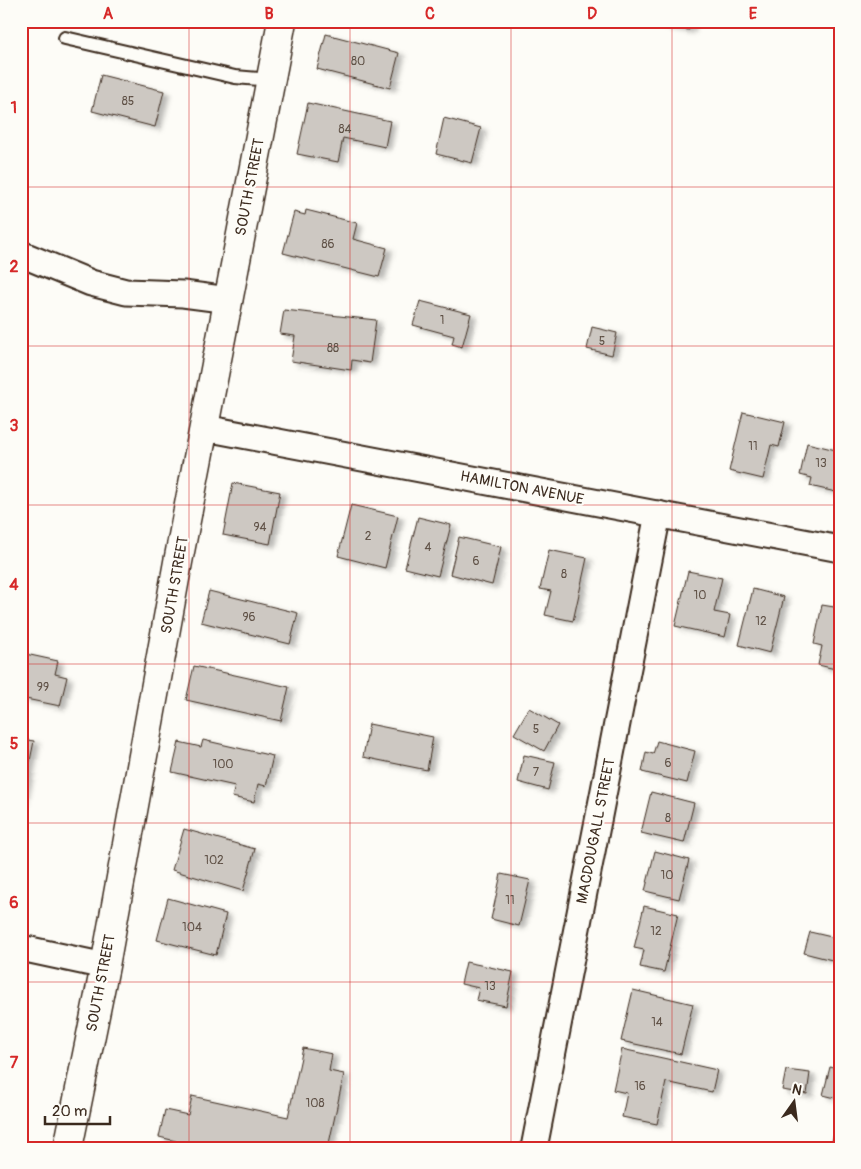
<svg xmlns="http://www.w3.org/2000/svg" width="861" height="1169" font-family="Pangolin,sans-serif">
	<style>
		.building { fill: #cdc8c2; stroke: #3b2a1e; filter: url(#shadow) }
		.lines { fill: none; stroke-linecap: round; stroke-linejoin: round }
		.lane-casing { stroke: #3b2a1e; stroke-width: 16 }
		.street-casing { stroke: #3b2a1e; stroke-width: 29 }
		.primary-casing { stroke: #3b2a1e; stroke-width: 31 }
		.lane { stroke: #fdfcf7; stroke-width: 12 }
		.street { stroke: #fdfcf7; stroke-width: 25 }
		.primary { stroke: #fdfcf7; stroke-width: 28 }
		.grid { fill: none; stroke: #d62828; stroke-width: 1; stroke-opacity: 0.55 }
		.labels { text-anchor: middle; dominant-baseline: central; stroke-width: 4.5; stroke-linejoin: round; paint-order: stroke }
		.number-label { font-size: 12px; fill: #605247 }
		.street-label { font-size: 15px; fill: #3b2a1e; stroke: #fdfcf7 }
		.neatline { fill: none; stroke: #d62828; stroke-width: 2 }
		.grid-label { font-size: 16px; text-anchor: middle; font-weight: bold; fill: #d62828 }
	</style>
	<defs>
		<filter id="shadow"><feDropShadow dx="5.5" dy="3" stdDeviation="2.5" flood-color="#0004"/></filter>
	</defs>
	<rect width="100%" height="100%" fill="#fdfcf7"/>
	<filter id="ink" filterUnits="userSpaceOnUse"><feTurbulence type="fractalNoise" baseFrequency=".02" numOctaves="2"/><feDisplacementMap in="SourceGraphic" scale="10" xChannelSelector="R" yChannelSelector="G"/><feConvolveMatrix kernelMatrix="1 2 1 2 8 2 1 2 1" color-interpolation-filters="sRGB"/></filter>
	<g filter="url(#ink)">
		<g class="building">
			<polygon points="663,21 691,21 689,30 663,25"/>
			<polygon points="326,34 399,53 390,88 317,69"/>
			<polygon points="101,75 164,91 155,127 92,111"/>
			<polygon points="308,103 390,121 385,147 343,138 338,162 297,154"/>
			<polygon points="444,118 481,128 472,163 436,154"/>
			<polygon points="306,210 357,223 353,239 387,248 379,277 283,253 294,212 305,215"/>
			<polygon points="420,301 471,314 462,347 452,344 454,336 413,325"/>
			<polygon points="284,310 376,320 370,363 352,360 351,370 291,361 295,336 280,334"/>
			<polygon points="592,327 617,333 612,355 587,349"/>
			<polygon points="743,412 785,422 779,447 771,445 763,479 729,471"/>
			<polygon points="807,443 840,451 840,493 810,486 812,478 800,475"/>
			<polygon points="233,483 280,492 270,544 223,535"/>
			<polygon points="351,505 398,516 385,568 338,556"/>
			<polygon points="418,517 451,525 438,576 405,568"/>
			<polygon points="459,537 501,547 492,585 450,574"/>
			<polygon points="549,550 587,558 573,621 545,615 551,591 540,589"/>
			<polygon points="688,571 722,578 714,612 730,615 725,637 675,626"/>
			<polygon points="753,589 784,597 770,653 739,645"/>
			<polygon points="209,591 298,613 290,644 201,622"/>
			<polygon points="822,605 840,608 840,670 818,665 822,646 814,644"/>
			<polygon points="21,653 58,661 55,674 67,677 60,706 21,698"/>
			<polygon points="194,666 289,687 281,721 186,700"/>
			<polygon points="529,708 558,725 544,751 514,734"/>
			<polygon points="369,724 433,737 427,770 363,757"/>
			<polygon points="21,739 34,741 21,805"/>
			<polygon points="203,740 273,756 266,786 258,784 254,802 232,797 235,786 172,772 179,742 201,747"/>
			<polygon points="657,741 695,751 687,783 642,772 646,752 653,754"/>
			<polygon points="524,755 555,762 548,790 518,782"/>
			<polygon points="651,792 694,803 684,843 641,833"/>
			<polygon points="184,829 255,849 243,891 172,870"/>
			<polygon points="655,851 689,860 679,899 645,891"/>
			<polygon points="501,874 530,880 519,926 491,919"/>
			<polygon points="168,898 226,914 216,955 157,940"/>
			<polygon points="644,906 678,914 664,972 640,967 644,950 634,948"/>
			<polygon points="810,932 840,939 840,962 804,953"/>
			<polygon points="466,962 513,972 506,1006 476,1000 479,988 461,984"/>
			<polygon points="633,990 693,1004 681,1054 621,1041"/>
			<polygon points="303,1048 332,1054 329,1071 344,1074 328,1148 219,1148 208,1145 208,1148 174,1148 176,1141 159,1137 165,1110 188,1115 192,1096 288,1117"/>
			<polygon points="622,1049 717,1070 712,1092 666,1082 657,1124 622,1117 627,1093 613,1090"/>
			<polygon points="830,1067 840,1069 840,1099 823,1095"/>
			<polygon points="786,1070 810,1073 807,1094 782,1090"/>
			<polygon points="840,1112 840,1143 832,1141"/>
		</g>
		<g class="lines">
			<defs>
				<polyline id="lane" points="65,38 235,77 271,80"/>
				<g id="street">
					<polyline points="21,254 91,283 126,292 183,294 229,300"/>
					<polyline points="205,428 840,549"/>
					<polyline points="21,948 105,966"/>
					<polyline points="534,1148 658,514"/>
				</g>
				<polyline id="primary" points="68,1148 105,966 178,562 282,21"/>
			</defs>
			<use href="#lane" class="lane-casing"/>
			<use href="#street" class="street-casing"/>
			<use href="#primary" class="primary-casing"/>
			<use href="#lane" class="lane"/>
			<use href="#street" class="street"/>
			<use href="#primary" class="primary"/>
		</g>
	</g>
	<path class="grid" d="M189,21V1148M350,21V1148M511,21V1148M672,21V1148M21,187H840M21,346H840M21,505H840M21,664H840M21,823H840M21,982H840"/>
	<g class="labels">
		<g class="number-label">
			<text x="358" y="61">80</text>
			<text x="128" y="101">85</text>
			<text x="345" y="129">84</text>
			<text x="328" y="244">86</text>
			<text x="442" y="320">1</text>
			<text x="602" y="341">5</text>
			<text x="333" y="348">88</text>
			<text x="753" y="446">11</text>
			<text x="821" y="463">13</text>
			<text x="260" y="527">94</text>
			<text x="368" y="536">2</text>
			<text x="428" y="547">4</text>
			<text x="476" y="561">6</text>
			<text x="564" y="574">8</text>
			<text x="700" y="595">10</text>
			<text x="249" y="617">96</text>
			<text x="761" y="621">12</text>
			<text x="43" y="687">99</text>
			<text x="536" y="729">5</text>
			<text x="668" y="763">6</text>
			<text x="223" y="764">100</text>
			<text x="536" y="772">7</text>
			<text x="668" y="818">8</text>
			<text x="214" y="860">102</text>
			<text x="667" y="875">10</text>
			<text x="510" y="900">11</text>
			<text x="192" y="927">104</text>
			<text x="656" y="931">12</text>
			<text x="490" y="986">13</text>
			<text x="657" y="1022">14</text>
			<text x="640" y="1086">16</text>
			<text x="315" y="1103">108</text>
		</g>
		<g class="street-label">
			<text transform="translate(250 187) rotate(-79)">SOUTH STREET</text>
			<text transform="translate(522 488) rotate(11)">HAMILTON AVENUE</text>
			<text transform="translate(175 585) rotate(-80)">SOUTH STREET</text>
			<text transform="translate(596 831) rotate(-79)">MACDOUGALL STREET</text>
			<text transform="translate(101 983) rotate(-79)">SOUTH STREET</text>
		</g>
	</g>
	<rect width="861" height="1169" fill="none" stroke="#fdfcf7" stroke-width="55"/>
	<g transform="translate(794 1102) rotate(14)" stroke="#fdfcf7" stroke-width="4" paint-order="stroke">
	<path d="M0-4L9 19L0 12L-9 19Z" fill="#3b2a1e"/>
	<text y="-8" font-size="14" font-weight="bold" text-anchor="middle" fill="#3b2a1e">N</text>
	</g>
	<path d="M45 1116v8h65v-8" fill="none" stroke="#3b2a1e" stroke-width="2.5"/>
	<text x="52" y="1116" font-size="15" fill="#3b2a1e" stroke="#fdfcf7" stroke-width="4" paint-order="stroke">20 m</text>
	<rect x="28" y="28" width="806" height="1114" class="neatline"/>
	<g class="grid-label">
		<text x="108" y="19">A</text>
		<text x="269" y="19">B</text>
		<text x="430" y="19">C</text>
		<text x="592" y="19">D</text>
		<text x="753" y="19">E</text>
		<text x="14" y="113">1</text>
		<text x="14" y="272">2</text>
		<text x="14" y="431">3</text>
		<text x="14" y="590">4</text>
		<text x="14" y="749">5</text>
		<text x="14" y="908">6</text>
		<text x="14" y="1068">7</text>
	</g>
</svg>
